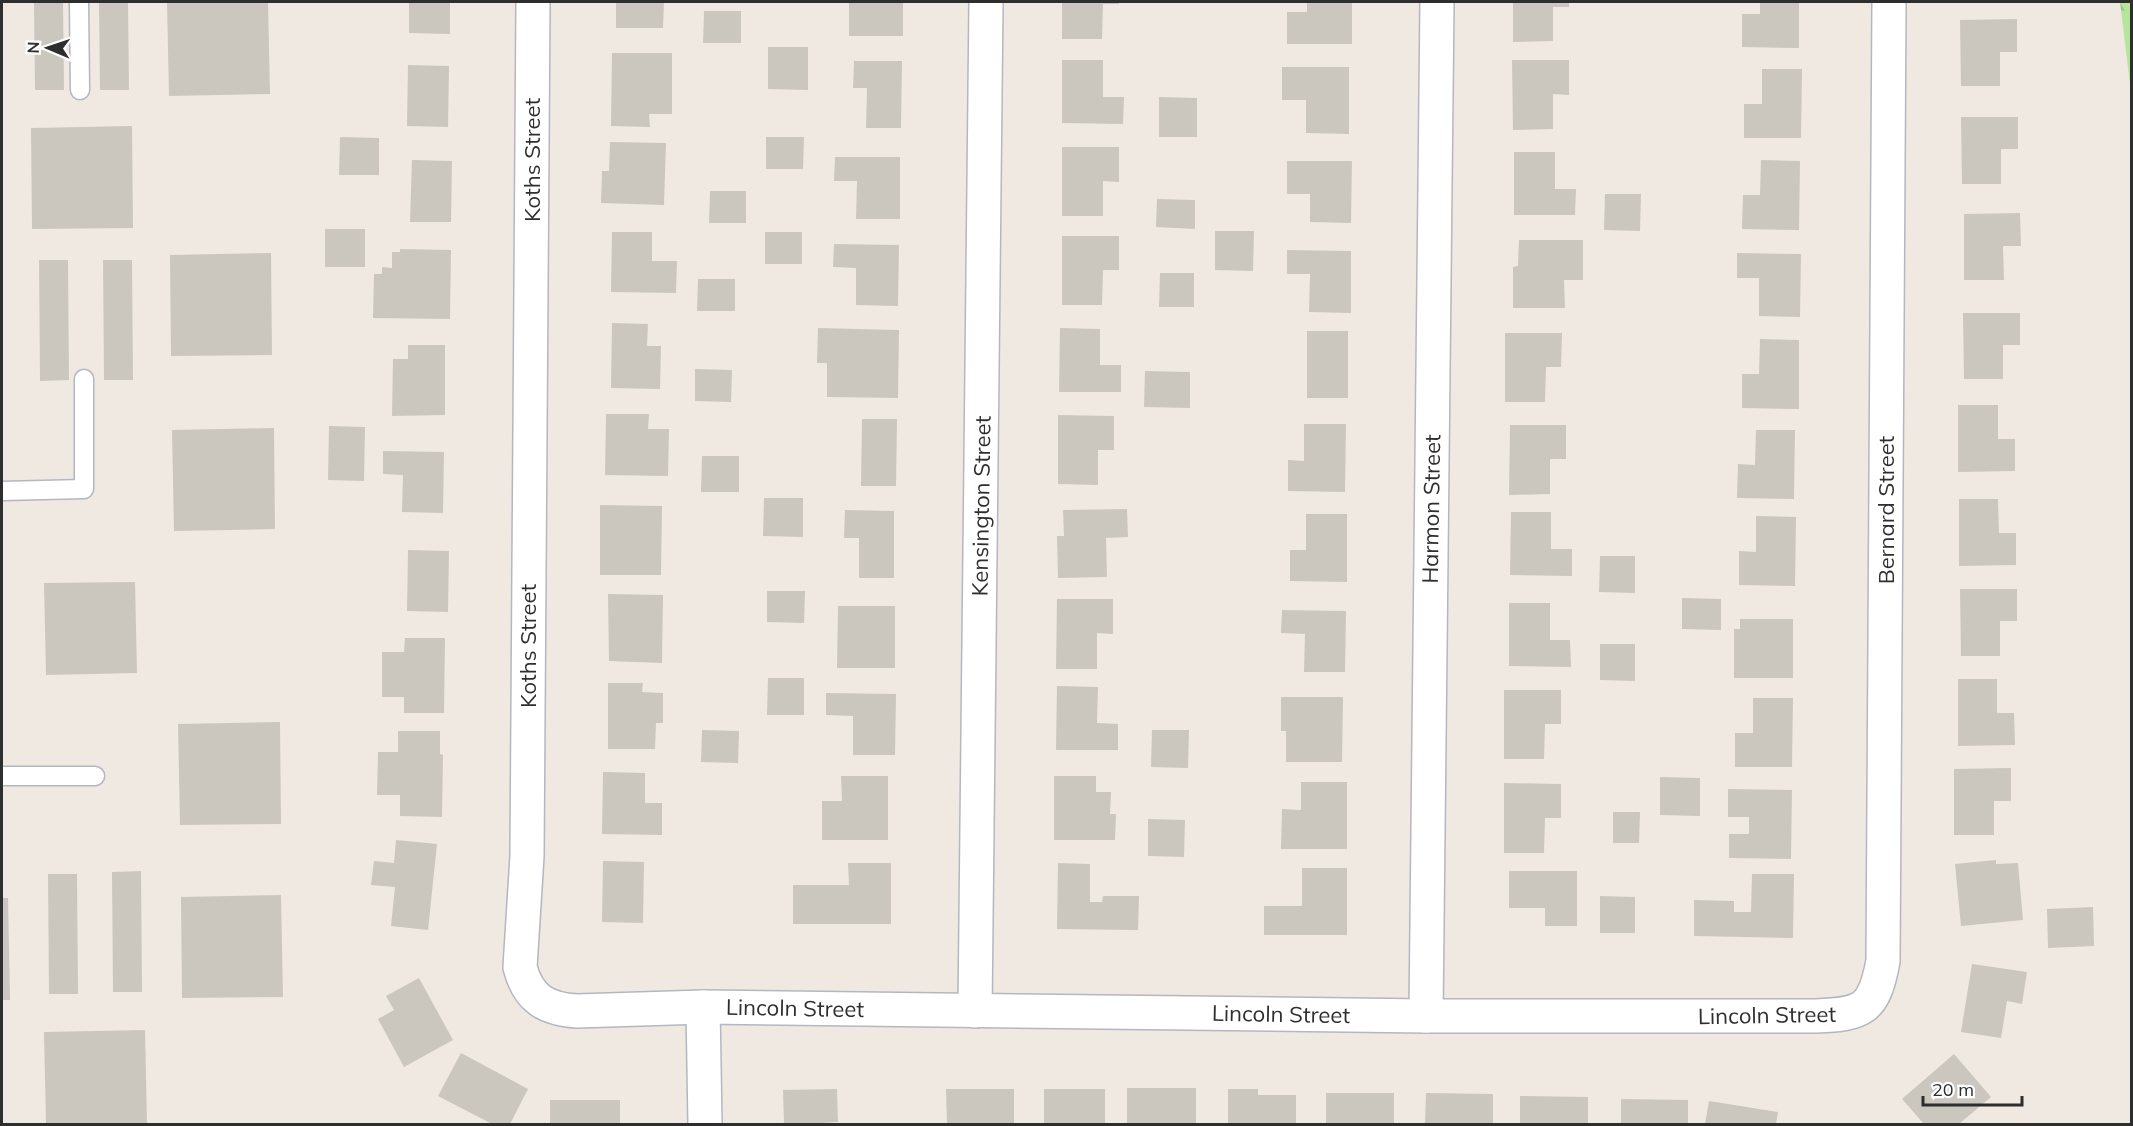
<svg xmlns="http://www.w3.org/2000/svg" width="2133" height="1126" font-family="Mulish,sans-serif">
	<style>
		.forest { fill: url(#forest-firs) }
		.building { fill: #cbc7bf }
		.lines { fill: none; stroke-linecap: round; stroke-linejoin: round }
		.service-casing { stroke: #b4b7c1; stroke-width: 21 }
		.minor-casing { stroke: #b4b7c1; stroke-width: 36 }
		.service { stroke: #fff; stroke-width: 18 }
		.minor { stroke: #fff; stroke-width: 33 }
		.labels { text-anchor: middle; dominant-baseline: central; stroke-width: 6; stroke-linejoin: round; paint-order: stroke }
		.street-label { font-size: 22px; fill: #2e2e2e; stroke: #fff }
	</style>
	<defs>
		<pattern id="forest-firs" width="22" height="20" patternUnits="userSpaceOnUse" patternTransform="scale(1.5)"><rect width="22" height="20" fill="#b6e59e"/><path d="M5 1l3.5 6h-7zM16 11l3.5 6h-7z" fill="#9dc588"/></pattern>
	</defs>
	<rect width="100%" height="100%" fill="#efe9e1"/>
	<polygon class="forest" points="2120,2 2131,2 2131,92"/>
	<g class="building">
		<polygon points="34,2 63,2 64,90 35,90"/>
		<polygon points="99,2 128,2 129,90 100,90"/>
		<polygon points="167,2 268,2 270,94 169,96"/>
		<polygon points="409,2 450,2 450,34 409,33"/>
		<polygon points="616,2 664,2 663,28 616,28"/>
		<rect x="849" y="2" width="54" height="34"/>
		<polygon points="1062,2 1119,2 1119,4 1103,4 1102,39 1062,39"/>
		<polygon points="1307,2 1352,2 1352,44 1287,44 1287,12 1307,12"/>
		<polygon points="1513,2 1569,2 1569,7 1553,7 1553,41 1513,42"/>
		<polygon points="1760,2 1799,2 1799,48 1742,47 1742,14 1760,14"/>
		<polygon points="704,11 741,11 741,43 703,43"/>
		<polygon points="2017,19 2017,52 2000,52 2000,86 1961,86 1960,20"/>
		<polygon points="768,47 808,47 808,90 768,89"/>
		<polygon points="612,53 672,53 672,114 649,114 650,127 611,126"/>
		<polygon points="1062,60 1103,60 1103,97 1124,97 1123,124 1062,123"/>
		<polygon points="1512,60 1569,60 1569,95 1553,94 1553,129 1513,130"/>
		<polygon points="854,61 902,61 901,128 866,128 867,88 853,88"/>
		<polygon points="408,65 449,66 448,127 407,126"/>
		<polygon points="1282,67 1349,67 1349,134 1306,133 1306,100 1282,100"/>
		<polygon points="1762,69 1802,69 1801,138 1744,138 1744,104 1762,104"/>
		<polygon points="1159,97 1197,98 1197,137 1159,137"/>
		<polygon points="1961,117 2018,117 2018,149 2001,149 2001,184 1962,184"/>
		<polygon points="132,126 133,228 32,229 31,128"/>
		<polygon points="340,137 379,138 379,175 339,175"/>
		<polygon points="766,137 804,137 803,169 766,169"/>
		<polygon points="610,142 666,143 664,205 601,203 602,171 609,171"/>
		<polygon points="1062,147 1119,147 1119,182 1103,181 1103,216 1062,216"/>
		<polygon points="1514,152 1555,152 1555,189 1576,189 1575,215 1514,215"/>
		<polygon points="835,157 900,157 900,219 856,219 857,181 834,181"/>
		<polygon points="412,160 452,161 451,222 410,222"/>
		<polygon points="1761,160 1800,161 1799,230 1742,229 1743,195 1760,195"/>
		<polygon points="1287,161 1352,161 1351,223 1310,222 1310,194 1287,194"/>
		<polygon points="710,191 746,191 746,223 709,223"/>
		<polygon points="1605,194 1641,194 1640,231 1604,230"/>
		<polygon points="1157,199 1195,200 1195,229 1156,227"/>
		<polygon points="2020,213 2021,246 2003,246 2004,280 1964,280 1964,214"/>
		<rect x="325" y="229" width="40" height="38"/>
		<polygon points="1215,231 1254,231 1253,271 1215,270"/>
		<polygon points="612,232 652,232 652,261 677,261 676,293 611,292"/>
		<rect x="765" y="232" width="37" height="32"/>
		<polygon points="1062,236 1119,236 1119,270 1103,270 1102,305 1062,305"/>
		<polygon points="1519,240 1583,240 1583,280 1564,280 1565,308 1513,308 1513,267 1518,266"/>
		<polygon points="834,244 899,245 898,306 856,305 856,268 833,267"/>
		<polygon points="400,249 451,250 450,319 373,318 374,274 382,274 382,267 392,268 392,252 400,252"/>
		<polygon points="1287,250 1351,251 1351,313 1309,312 1310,274 1287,274"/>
		<polygon points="271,253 272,355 171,356 170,255"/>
		<polygon points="1737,253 1801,254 1800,317 1759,316 1759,278 1737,278"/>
		<polygon points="39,260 68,260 69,380 40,381"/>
		<polygon points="103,260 132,260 133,380 104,380"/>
		<polygon points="1160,273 1194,273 1194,307 1159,307"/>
		<polygon points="698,279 735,279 735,311 697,311"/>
		<polygon points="1963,313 2020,313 2020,345 2003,345 2003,379 1964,379"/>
		<polygon points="612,323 648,324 647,346 661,346 660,389 611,388"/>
		<polygon points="818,328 899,330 898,398 827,397 827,363 817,363"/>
		<polygon points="1060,328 1100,329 1100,365 1121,365 1121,392 1059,392"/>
		<rect x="1307" y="331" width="41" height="67"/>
		<polygon points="1505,333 1562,333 1561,367 1546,367 1545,402 1505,402"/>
		<polygon points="1760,339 1799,340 1799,409 1742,408 1742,374 1759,374"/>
		<polygon points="408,345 445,345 445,415 392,416 393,359 408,359"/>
		<polygon points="695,369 732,370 731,402 695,401"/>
		<polygon points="1145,371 1190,372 1190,408 1144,407"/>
		<polygon points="1958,405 1998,405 1998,439 2015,439 2015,471 1958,472"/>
		<polygon points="606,414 649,414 648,429 669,429 668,476 605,475"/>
		<polygon points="1058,415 1114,416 1114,450 1098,450 1098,485 1058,484"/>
		<polygon points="862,419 897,419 896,486 861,486"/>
		<polygon points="1304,424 1346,424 1345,492 1288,491 1288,460 1304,461"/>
		<polygon points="1510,425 1566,425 1566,459 1550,459 1550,494 1509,495"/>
		<polygon points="329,426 365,427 364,481 328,480"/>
		<polygon points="274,428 275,529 174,531 172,430"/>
		<polygon points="1756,430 1795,430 1794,499 1737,498 1738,464 1755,465"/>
		<polygon points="383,451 444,452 443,513 402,512 403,475 383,474"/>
		<polygon points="702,456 739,456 739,492 701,492"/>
		<polygon points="764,498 803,498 803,537 763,536"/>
		<polygon points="1959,499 1998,499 1999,533 2016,533 2016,565 1959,566"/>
		<polygon points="600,505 662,506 661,575 600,575"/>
		<polygon points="1127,509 1128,537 1106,538 1107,577 1058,578 1057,536 1064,536 1063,510"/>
		<polygon points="845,510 894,511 894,578 859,578 859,538 844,538"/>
		<polygon points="1511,512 1551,512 1551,549 1572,549 1572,576 1510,575"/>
		<polygon points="1306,514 1347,514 1347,582 1290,581 1290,550 1306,550"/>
		<polygon points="1756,516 1796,517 1795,586 1739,585 1739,551 1756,552"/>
		<polygon points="408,550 449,551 448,612 407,611"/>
		<polygon points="1600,556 1635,556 1635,593 1599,592"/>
		<polygon points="135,582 137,673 46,675 44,583"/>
		<polygon points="1960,589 2017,589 2017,621 2000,621 2000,656 1961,656"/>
		<polygon points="767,591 805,591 804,623 767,622"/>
		<polygon points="608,594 663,595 662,663 609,661"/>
		<polygon points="1682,598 1721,599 1721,630 1682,629"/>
		<polygon points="1057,599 1113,599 1113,634 1097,633 1097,669 1056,669"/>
		<polygon points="1509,603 1550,603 1550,640 1570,640 1571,667 1509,666"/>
		<polygon points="838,606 895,606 895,668 837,668"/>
		<polygon points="1282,610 1346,611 1345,672 1304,672 1305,634 1281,633"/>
		<polygon points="1740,619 1793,619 1793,678 1734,678 1734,629 1740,629"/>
		<polygon points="405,638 445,638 444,713 404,713 404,697 382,697 382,652 404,652"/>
		<polygon points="1600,644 1635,644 1635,681 1600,680"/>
		<polygon points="768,678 804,678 804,715 767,715"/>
		<polygon points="1958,679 1997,679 1997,713 2014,713 2015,745 1958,746"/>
		<polygon points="608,683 643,683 642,692 663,693 663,723 656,723 655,749 608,749"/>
		<polygon points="1057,686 1098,687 1097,723 1118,724 1118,750 1056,750"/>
		<polygon points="1504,690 1561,690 1561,724 1545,724 1544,759 1504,759"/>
		<polygon points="826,693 896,694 895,755 853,755 853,716 826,715"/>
		<polygon points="1281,697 1343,697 1342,762 1286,762 1286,731 1281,731"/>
		<polygon points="1753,698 1793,698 1792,767 1735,767 1735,733 1753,733"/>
		<polygon points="280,722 281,824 180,825 178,724"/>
		<polygon points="702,730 739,731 738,763 701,762"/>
		<polygon points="1152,730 1189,730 1188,768 1151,767"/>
		<polygon points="398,731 440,731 440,754 443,755 442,817 400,816 400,795 377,795 378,752 398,752"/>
		<polygon points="2011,768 2011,801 1994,801 1994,835 1954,835 1954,769"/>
		<polygon points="603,772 645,773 645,803 662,803 662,835 602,834"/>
		<polygon points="841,776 888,776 888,840 822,840 822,801 842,801"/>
		<polygon points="1054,776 1096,776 1096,792 1111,792 1110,814 1116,814 1115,840 1054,840"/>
		<polygon points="1660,777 1700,778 1700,816 1660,815"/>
		<polygon points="1301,782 1347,782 1347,849 1281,849 1282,809 1301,810"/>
		<polygon points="1504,783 1561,784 1561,818 1545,818 1544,853 1504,853"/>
		<polygon points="1728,789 1792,790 1791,859 1729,858 1729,834 1749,834 1749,817 1728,817"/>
		<polygon points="1613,812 1640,812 1639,843 1613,843"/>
		<polygon points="1148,819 1185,820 1184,857 1148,856"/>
		<polygon points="396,840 437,844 428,930 391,926 395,887 371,885 374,861 394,863"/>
		<polygon points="1996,860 1996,864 2018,863 2023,920 1961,926 1955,864"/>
		<polygon points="603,861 644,862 643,923 602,922"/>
		<polygon points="848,863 891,863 891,924 793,924 793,885 849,885"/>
		<polygon points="1058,863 1090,864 1090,902 1102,902 1103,896 1139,896 1138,930 1057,929"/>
		<polygon points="1302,868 1347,868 1347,935 1264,935 1264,906 1302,906"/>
		<polygon points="141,871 142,992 113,992 112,872"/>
		<polygon points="1509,871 1577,871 1577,926 1545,926 1545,908 1509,908"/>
		<polygon points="48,874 77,874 78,994 49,994"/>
		<polygon points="1752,874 1794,874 1793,938 1694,936 1694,900 1734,901 1734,912 1751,912"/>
		<polygon points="281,895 283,997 182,998 181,897"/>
		<polygon points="1600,896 1635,897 1635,933 1600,933"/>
		<polygon points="2,898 8,898 10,1000 2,1000"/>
		<polygon points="2093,907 2094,946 2048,948 2047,909"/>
		<polygon points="1972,964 2027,972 2022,1004 2007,1001 2001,1038 1961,1032"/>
		<polygon points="419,978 453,1040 404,1067 378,1019 394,1010 386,996"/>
		<polygon points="145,1030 147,1124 46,1124 44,1032"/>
		<polygon points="461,1053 528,1089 510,1124 492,1124 438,1096"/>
		<polygon points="1954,1054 1991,1097 1959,1124 1924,1124 1902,1099"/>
		<rect x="1127" y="1088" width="69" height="36"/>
		<polygon points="837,1089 838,1122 821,1123 821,1124 784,1124 783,1090"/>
		<polygon points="946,1089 1014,1089 1014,1124 947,1124"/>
		<rect x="1044" y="1089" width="61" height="35"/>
		<polygon points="1228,1089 1258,1089 1258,1095 1296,1095 1296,1124 1228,1124"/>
		<rect x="1326" y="1093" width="68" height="31"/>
		<polygon points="1426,1093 1493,1094 1493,1124 1425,1124"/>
		<polygon points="1520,1096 1588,1097 1588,1124 1520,1124"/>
		<polygon points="1621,1099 1688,1100 1688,1124 1621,1124"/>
		<rect x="550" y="1100" width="70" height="24"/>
		<polygon points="1709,1101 1778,1112 1776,1124 1705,1124"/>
	</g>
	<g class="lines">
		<defs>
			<g id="service">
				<polyline points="79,2 80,90"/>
				<polyline points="2,491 84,489 84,379"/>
				<polyline points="2,776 95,776"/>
			</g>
			<g id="minor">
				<path d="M533,2L527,856L520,967C528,998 545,1009 577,1011L703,1007L1426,1016H1816C1863,1014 1874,1010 1883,961L1889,2"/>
				<polyline points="703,1007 705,1124"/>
				<polyline points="975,1011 986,2"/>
				<polyline points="1426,1016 1437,2"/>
			</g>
		</defs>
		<use href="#service" class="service-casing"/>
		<use href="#minor" class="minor-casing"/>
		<use href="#service" class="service"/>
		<use href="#minor" class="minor"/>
	</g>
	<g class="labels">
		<g class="street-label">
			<text transform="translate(532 160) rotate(-90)">Koths Street</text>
			<text transform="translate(981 506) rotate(-89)">Kensington Street</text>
			<text transform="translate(1431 509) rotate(-89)">Harmon Street</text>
			<text transform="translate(1886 510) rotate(-90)">Bernard Street</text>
			<text transform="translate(528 646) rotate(-90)">Koths Street</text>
			<text transform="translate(795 1008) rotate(1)">Lincoln Street</text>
			<text transform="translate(1281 1014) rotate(1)">Lincoln Street</text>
			<text transform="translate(1767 1015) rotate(-1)">Lincoln Street</text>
		</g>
	</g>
	<rect width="2133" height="1126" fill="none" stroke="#2e2e2e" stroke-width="6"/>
	<g transform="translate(48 48) rotate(272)" stroke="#ffffff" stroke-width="4.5" paint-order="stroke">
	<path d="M0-4.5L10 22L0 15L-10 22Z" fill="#2e2e2e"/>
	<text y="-9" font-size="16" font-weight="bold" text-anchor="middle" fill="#2e2e2e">N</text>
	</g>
	<path d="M1923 1096v9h99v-9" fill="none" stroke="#2e2e2e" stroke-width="3"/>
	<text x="1932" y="1096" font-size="18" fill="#2e2e2e" stroke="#ffffff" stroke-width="4.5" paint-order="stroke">20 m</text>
</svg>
